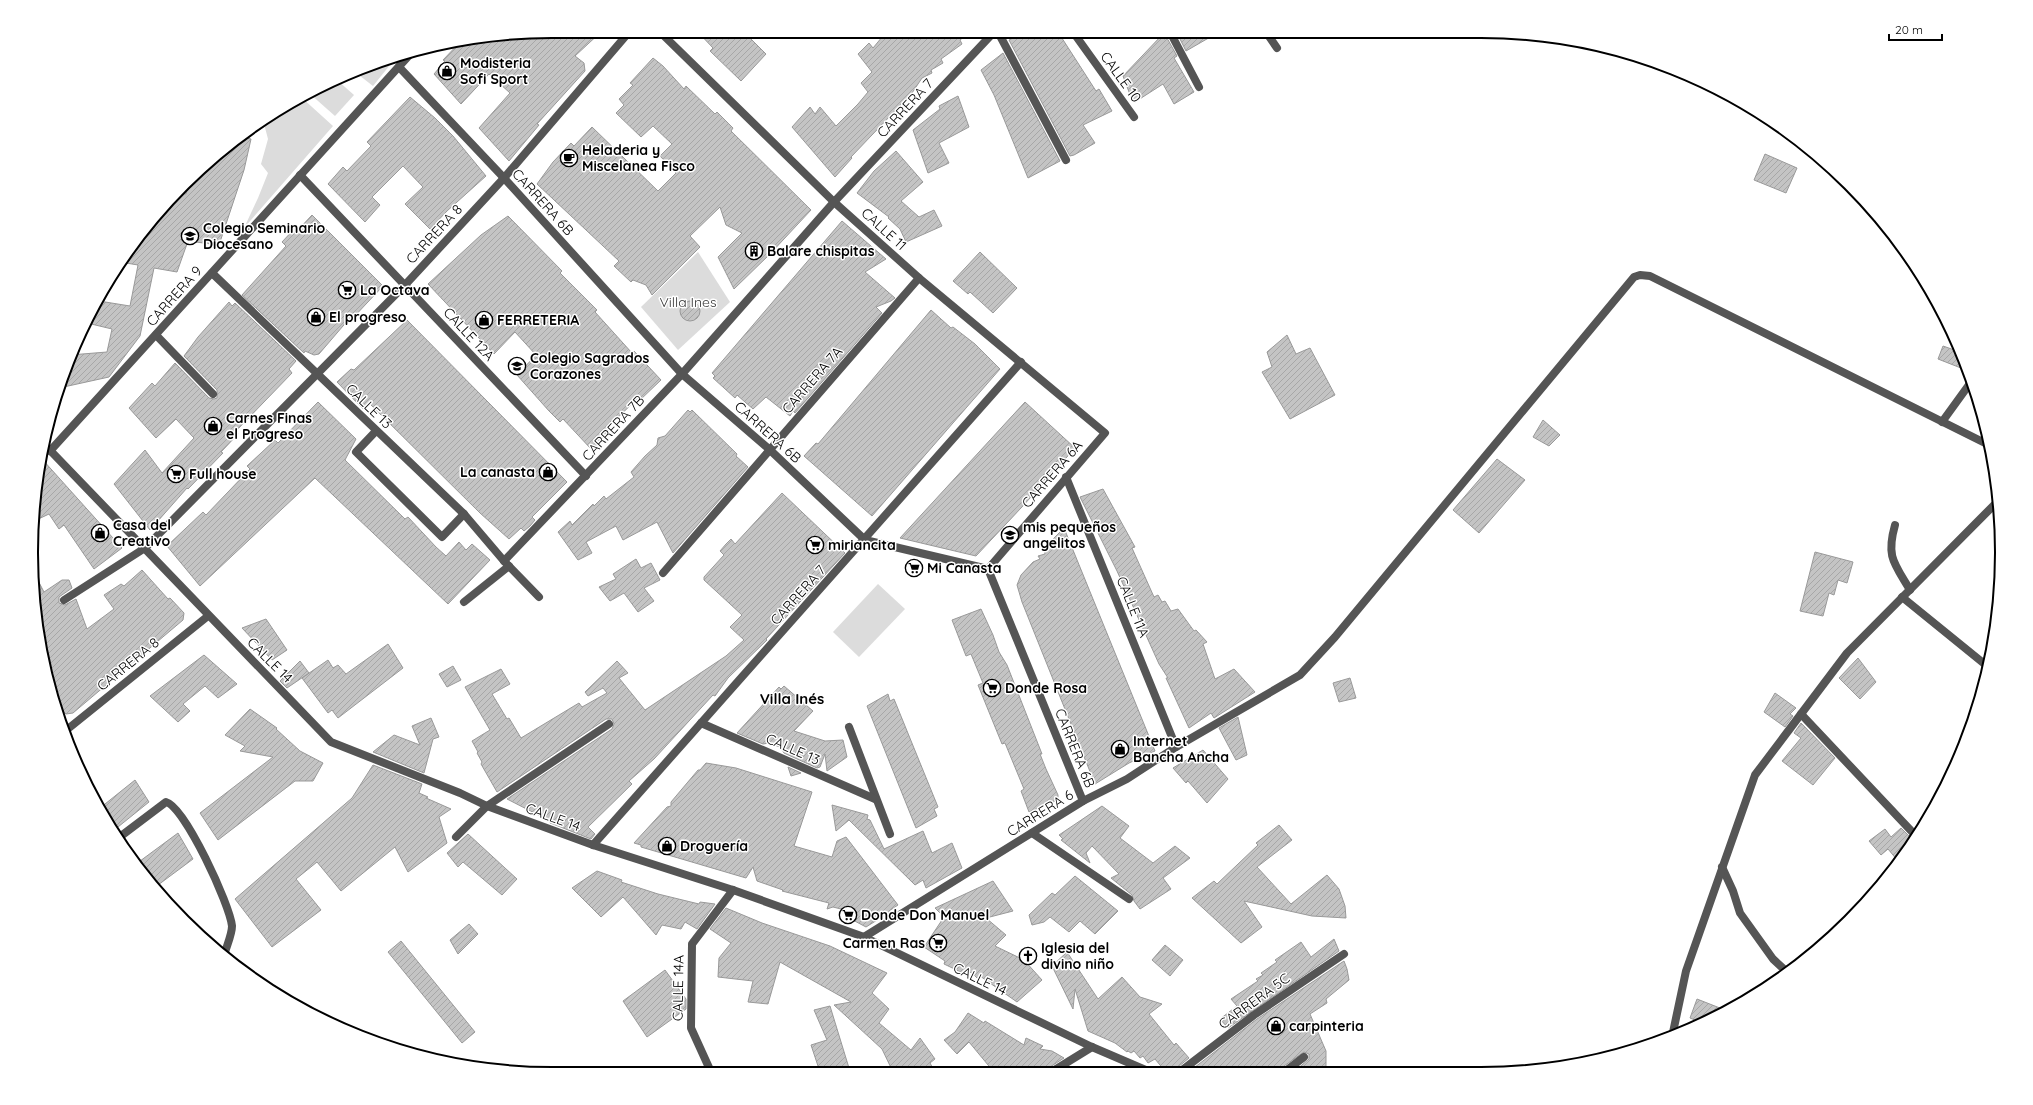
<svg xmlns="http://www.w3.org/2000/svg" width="2033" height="1105" font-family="Quicksand,sans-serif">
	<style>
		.green { fill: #dcdcdc }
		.building { fill: url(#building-hatch); stroke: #999 }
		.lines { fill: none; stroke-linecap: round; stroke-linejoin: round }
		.service { stroke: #555; stroke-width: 8 }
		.minor { stroke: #555; stroke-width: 8 }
		.labels { text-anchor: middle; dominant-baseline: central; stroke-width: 3; stroke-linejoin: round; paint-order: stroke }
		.poi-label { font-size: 14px; font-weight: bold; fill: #000; stroke: #fff; text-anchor: start }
		.street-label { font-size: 14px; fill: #000; stroke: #fff }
		.park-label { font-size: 14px; fill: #333; stroke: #fff }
		.neighbourhood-label { font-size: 15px; font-weight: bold; fill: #000; stroke: #fff }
		.rim { fill: none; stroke: #000; stroke-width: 2 }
	</style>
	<defs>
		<pattern id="building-hatch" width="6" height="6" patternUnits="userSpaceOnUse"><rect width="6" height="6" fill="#c4c4c4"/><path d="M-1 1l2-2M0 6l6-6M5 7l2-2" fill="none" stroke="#a7a7a7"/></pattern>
	</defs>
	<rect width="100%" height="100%" fill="#fff"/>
	<g class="green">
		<polygon points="398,55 373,86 355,72 385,59"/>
		<polygon points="337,80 354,95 335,116 309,93"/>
		<polygon points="301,97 333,126 244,228 258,198 268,173 261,164 268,139 263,120"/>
		<polygon points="698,252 730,302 678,350 641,307"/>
		<polygon points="878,584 905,609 859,657 833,632"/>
	</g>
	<g class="building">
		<polygon points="552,31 602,31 575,56 584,63 585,71 537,124 539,125 509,161 479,128 510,93 489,74 461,104 434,74 445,61 443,60 462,40"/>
		<polygon points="697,31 716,31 722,38 728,31 743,31 766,54 741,81 710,51 713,48"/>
		<polygon points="887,31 971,31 960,40 962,44 941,59 943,63 931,70 932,73 922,78 912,93 851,157 852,158 835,177 792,127 810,107 815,114 820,107 836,126 858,104 868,92 861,83 872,72 858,54 869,43 873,48"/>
		<polygon points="1020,32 1058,32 1096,91 1099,89 1112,111 1083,125 1095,143 1074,155 1070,156 1009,40 1017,36"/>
		<polygon points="1180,32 1219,32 1186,51 1177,33"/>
		<polygon points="1162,35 1164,39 1167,38 1177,56 1174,58 1194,92 1174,104 1163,84 1135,102 1134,100 1132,100 1123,76"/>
		<polygon points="1003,53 1060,161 1028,178 994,95 981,70"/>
		<polygon points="653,58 663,66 684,89 686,86 715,114 717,112 733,128 731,131 811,210 770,254 734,289 718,257 742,233 726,225 720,207 690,236 700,247 652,295 646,285 633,280 631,282 614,266 619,261 537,184 553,162 571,143 574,146 592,127 658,191 676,173 660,156 672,144 653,126 641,137 616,113 624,105 619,99 633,85 630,83"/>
		<polygon points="958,96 969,127 939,143 949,163 928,173 913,130 940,109 939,106"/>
		<polygon points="410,97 435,118 453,136 486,176 447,211 430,229 405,204 423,187 403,166 372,197 380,205 365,222 328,184 343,167 347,171 371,146 367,142"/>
		<polygon points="239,136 251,139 244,170 219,245 188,241 177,272 154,268 140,336 109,377 59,388 70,355 107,352 112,329 87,323 99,301 130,306 138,265 120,262 160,209 178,192 186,194 189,181"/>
		<polygon points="896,151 923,182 901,201 919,217 934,210 942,226 906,242 900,229 888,218 889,217 857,193 874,171"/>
		<polygon points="1765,154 1797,168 1786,193 1754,180"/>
		<polygon points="312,215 383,286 351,320 349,319 319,354 314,355 305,351 304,353 242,295 286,246 282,242 296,227 298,230"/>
		<polygon points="508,216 562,271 560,273 597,310 595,312 632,353 634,351 661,380 639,401 638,398 608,427 610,429 592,450 563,419 560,422 549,411 517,375 536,355 515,332 494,354 428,284 481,235"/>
		<polygon points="842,221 886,259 865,272 895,298 891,301 876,307 882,313 795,413 793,411 790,416 766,397 753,409 737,395 735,398 713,378 715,376 712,373"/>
		<polygon points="980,252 1017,288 993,313 970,292 968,294 953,281"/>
		<circle cx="690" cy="311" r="10"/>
		<polygon points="229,302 232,306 235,303 296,361 289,369 292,373 236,431 238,434 221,452 223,453 188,489 187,488 150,530 114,484 145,450 162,473 194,438 176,419 156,438 129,408 152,383 155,386 175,363 209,398 214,399 217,398 217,390 184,356 198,337"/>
		<polygon points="931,310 951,328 953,327 975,344 1000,369 872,516 804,456 816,443 818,444"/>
		<polygon points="407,320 567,482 532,517 535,520 530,526 524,531 521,528 509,539 480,513 369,403 363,409 337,382 351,369 354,370"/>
		<polygon points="1287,335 1296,354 1310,348 1335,395 1290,419 1262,372 1272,367 1267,352"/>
		<polygon points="1943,346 1960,352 1966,370 1938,359"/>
		<polygon points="318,402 356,439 345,460 405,519 408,517 436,547 446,556 459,542 466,550 472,544 490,560 448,604 315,478 200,586 167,546 203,512 206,515 250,469 247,466 275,440 278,443"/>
		<polygon points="1025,402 1075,448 1021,508 976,556 900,538"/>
		<polygon points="688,410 690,412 692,410 737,454 736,456 748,467 673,553 657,522 623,540 616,526 586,542 592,553 578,560 558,532 570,521 572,525 593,504 594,506 604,496 606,499 634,477 631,472 645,456 657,445 658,438 665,436"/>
		<polygon points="1543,420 1560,435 1549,446 1533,437"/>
		<polygon points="42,459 122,548 94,569 64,525 59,529 49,514 32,522"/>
		<polygon points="1497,459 1525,480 1479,533 1453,510"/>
		<polygon points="1103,489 1135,547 1132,548 1154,597 1158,595 1162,602 1165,601 1171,611 1178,609 1194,631 1196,630 1207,642 1203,644 1215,679 1234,669 1255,692 1214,718 1211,713 1189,728 1166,678 1168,678 1159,664 1117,571 1080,497"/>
		<polygon points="782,493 845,553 766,639 767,640 728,678 715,696 713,695 654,759 629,781 632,784 588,827 595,834 591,839 553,824 550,823 550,821 507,799 612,729 614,724 612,719 606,719 497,792 481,764 482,762 477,753 478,752 472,741 490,730 465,687 501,669 510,684 492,694 507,719 509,718 521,738 579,703 582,707 607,693 603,688 588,696 585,692 617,661 628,673 619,678 645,710 726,656 744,640 730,627 742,615 704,580 704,577 724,555 720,551 726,544 731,539 735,544"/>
		<polygon points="1064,528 1155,751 1129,763 1095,784 1022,602 1017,585 1021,575 1033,562 1040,559 1038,556 1045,554 1044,548"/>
		<polygon points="1815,552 1853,562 1847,583 1838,580 1834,595 1829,593 1823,616 1800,611"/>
		<polygon points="636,559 641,568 651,563 660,580 644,588 654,601 638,612 624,593 610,601 599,587 616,579 613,574"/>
		<polygon points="32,569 44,592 62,580 69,580 72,588 59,597 59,603 65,605 76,599 87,629 114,609 104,595 121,584 124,586 142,570 168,599 170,598 184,613 183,620 73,713 66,714 54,703 49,687 32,587"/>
		<polygon points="981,609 993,635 999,652 1007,665 1042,754 1040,754 1046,769 1058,795 1058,800 1029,812 1021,791 1024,789 1005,743 1002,744 978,685 983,683 971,654 966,656 952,620"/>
		<polygon points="266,619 287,650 272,660 242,628"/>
		<polygon points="388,644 403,668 338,718 332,710 328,713 302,678 328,660 333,668 338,665 346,674"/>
		<polygon points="204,655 237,684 218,698 205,686 183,704 190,711 178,722 150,696"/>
		<polygon points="1858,658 1876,682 1860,699 1839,678"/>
		<polygon points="300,661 309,673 287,688 280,681"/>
		<polygon points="453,666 461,680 447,687 439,674"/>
		<polygon points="1350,678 1356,698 1339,702 1333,683"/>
		<polygon points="784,686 813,711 794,731 825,741 843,740 847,757 827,771 825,754 820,767 817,768 784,753 780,747 769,743 763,744 737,733 779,687 781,689"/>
		<polygon points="1775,693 1796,708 1790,714 1793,716 1785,727 1764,712"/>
		<polygon points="888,694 890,701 894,699 938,807 934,809 937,816 916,828 867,706"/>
		<polygon points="250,709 277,728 276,729 300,751 323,763 313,781 295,781 218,840 200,813 273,757 240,751 245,746 225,735"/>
		<polygon points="1238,717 1247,755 1236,760 1219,728"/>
		<polygon points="431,718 439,737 433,739 424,773 373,752 394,735 420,745 412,726"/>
		<polygon points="1801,723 1835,758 1813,785 1782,761 1801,738 1794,733"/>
		<polygon points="1203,750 1228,779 1207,803 1188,781 1186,783 1173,768"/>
		<polygon points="706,763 736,768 812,792 794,846 832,857 837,841 846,837 898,905 889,911 890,912 866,927 849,918 849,911 833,907 827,909 829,903 782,891 783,890 757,881 753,867 746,878 641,847 641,845 634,843 667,807 671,806 671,802 698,770 700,770"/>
		<polygon points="373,765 422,784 419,793 428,797 426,798 451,809 439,817 447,843 408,872 395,847 341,891 317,862 296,879 321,910 272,947 235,899 352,798"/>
		<polygon points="788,767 801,773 791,776"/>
		<polygon points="135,780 149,802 113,831 100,808"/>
		<polygon points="832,805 868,815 867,819 870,820 884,849 923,831 932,853 952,843 962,868 926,888 923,880 915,885 849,820 836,831"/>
		<polygon points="1102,806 1129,826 1120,838 1153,863 1175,846 1190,858 1163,878 1171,889 1140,909 1134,901 1132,895 1111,878 1119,874 1092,846 1086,853 1090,863 1061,840 1063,839 1059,835"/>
		<polygon points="1279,825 1292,840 1257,867 1291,904 1327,875 1339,889 1345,906 1346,918 1312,916 1244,901 1262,927 1241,943 1192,898 1214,881 1217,884 1258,845 1256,843"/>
		<polygon points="1901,828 1913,840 1898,861 1888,849 1881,855 1869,841 1885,829 1891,837"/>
		<polygon points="178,833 193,859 154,888 136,864"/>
		<polygon points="468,834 517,879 502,895 463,862 458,867 447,853"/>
		<polygon points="597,871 622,880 621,882 658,894 699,904 700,902 715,904 697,929 685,922 681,929 662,925 656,935 623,897 601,917 572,888"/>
		<polygon points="1075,876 1118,911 1095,934 1080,921 1069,932 1050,917 1044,922 1032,925 1029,915 1052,893 1055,895"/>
		<polygon points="993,881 1013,911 986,918 1006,935 995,946 1024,960 1042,980 1017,1002 980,976 977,978 971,972 967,975 944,964 945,961 924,947 944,917 935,908"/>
		<polygon points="726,908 762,923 830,946 887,973 872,993 889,1009 879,1023 911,1050 920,1038 935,1059 930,1063 935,1072 893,1072 882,1049 834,1005 851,1002 780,962 768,1004 748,1002 753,981 718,977 719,958 731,943 710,929"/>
		<polygon points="469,924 478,934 458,954 450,940"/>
		<polygon points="1334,939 1339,951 1228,1028 1220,1019 1237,1006 1231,999 1258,981 1256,979 1263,975 1261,973 1277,962 1275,960 1301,942 1311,957"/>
		<polygon points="401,941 475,1032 462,1043 388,952"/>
		<polygon points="1165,945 1183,960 1170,976 1152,960"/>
		<polygon points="1067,952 1098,999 1122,977 1140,997 1162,1004 1149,1014 1174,1045 1176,1043 1189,1058 1178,1067 1176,1071 1165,1071 1155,1059 1148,1063 1143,1056 1140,1058 1134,1051 1131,1053 1128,1051 1127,1052 1115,1043 1088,1031 1075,989 1073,1009 1052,966"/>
		<polygon points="1344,961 1347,969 1349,980 1326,999 1327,1003 1310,1014 1326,1051 1326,1070 1296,1070 1309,1059 1309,1054 1304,1052 1284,1066 1282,1070 1190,1071 1257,1019"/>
		<polygon points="665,970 686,999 686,1009 647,1037 623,1001"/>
		<polygon points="1697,999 1725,1010 1702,1023 1690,1018"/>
		<polygon points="830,1006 849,1068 840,1071 839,1070 820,1072 811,1045 827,1040 814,1010"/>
		<polygon points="968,1013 984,1023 985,1021 1024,1045 1026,1038 1043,1046 1040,1049 1052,1051 1064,1058 1050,1067 1048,1071 993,1071 969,1042 957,1054 944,1040 955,1032"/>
	</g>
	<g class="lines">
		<g class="service">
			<polyline points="1266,32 1277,48"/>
			<polyline points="1942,422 1971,382"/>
			<path d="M1895,525C1886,557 1894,563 1910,590"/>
			<polyline points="849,727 890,834"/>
			<polyline points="1032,833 1129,899"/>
			<polyline points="456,837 487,806 609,724"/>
			<path d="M117,839L166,802C185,807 230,905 232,926C232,935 226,947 224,956"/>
			<polyline points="1722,867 1733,891 1740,913 1773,959 1787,972"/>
		</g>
		<g class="minor">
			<polyline points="659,31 834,202 919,278 1105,433 988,569"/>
			<polyline points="998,32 1066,160"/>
			<polyline points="1073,32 1134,117"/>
			<polyline points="1170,32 1199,87"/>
			<polyline points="399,67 504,178 682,374 769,449 865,540 988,569 1083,801"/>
			<polyline points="300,175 586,476"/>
			<polyline points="212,273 464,514 504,561 539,597"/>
			<polyline points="156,335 213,394"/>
			<polyline points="376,431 356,452 442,537 464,514"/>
			<polyline points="44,444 331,742 460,793 487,806 593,845 733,890 864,937 1092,1047 1148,1071"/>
			<polyline points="50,451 413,51"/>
			<polyline points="1066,477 1176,747"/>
			<polyline points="504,561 682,374 834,202 994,32"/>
			<polyline points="663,573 919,278"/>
			<polyline points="1902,597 1987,666"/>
			<polyline points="64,600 145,548 405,285 504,178 630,31"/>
			<polyline points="464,602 509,566"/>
			<polyline points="1801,714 1916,836"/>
			<polyline points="701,723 875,799"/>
			<polyline points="64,732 208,616"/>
			<polyline points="593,845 1021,362"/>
			<polyline points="864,937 1083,801 1127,779 1176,747 1300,675 1335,637 1634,277 1640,275 1650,276 1989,445"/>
			<polyline points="1672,1037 1686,971 1755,775 1847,653 1998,501"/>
			<polyline points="1287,1070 1304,1057"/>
			<polyline points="1053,1071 1092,1047"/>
			<polyline points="1181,1071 1254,1015 1344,954"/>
			<polyline points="711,1072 691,1028 692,944 733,890"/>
		</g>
	</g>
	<defs>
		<symbol id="shop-ring" viewBox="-11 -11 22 22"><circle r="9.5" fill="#fff" stroke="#000" stroke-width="1.5"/><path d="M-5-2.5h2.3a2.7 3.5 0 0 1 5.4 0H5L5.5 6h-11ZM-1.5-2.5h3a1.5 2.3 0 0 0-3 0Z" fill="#000"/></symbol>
		<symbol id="cafe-ring" viewBox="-11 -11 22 22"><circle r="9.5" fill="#fff" stroke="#000" stroke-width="1.5"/><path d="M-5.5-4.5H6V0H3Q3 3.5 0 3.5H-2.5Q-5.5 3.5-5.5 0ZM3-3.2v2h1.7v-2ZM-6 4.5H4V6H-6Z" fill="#000"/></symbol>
		<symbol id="school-ring" viewBox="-11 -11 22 22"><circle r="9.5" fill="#fff" stroke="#000" stroke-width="1.5"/><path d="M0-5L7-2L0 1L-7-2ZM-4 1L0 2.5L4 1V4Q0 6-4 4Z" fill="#000"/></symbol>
		<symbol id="building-ring" viewBox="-11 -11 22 22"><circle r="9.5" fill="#fff" stroke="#000" stroke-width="1.5"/><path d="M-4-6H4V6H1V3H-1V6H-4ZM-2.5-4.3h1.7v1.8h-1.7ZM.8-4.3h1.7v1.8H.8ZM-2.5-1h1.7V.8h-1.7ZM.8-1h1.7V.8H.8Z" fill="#000"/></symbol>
		<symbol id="supermarket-ring" viewBox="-11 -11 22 22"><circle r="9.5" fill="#fff" stroke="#000" stroke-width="1.5"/><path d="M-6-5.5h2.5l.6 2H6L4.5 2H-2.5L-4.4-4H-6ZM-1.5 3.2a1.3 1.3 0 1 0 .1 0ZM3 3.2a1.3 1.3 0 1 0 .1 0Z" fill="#000"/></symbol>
		<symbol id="church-ring" viewBox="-11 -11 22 22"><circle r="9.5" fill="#fff" stroke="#000" stroke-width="1.5"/><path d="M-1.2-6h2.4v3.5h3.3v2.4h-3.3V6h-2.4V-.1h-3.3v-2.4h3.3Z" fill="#000"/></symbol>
	</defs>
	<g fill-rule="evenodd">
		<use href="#shop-ring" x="437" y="61" width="20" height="20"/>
		<use href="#cafe-ring" x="559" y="148" width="20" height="20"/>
		<use href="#school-ring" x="180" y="226" width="20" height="20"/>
		<use href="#building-ring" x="744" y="241" width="20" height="20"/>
		<use href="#supermarket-ring" x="337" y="280" width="20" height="20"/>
		<use href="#shop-ring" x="306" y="307" width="20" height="20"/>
		<use href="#shop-ring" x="474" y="310" width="20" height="20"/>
		<use href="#school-ring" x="507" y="356" width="20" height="20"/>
		<use href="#shop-ring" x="203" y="416" width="20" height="20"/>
		<use href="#shop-ring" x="538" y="462" width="20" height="20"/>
		<use href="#supermarket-ring" x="166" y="464" width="20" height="20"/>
		<use href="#shop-ring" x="90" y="523" width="20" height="20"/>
		<use href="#school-ring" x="1000" y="525" width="20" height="20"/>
		<use href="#supermarket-ring" x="805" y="535" width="20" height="20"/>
		<use href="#supermarket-ring" x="904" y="558" width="20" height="20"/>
		<use href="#supermarket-ring" x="982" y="678" width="20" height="20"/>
		<use href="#shop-ring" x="1110" y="739" width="20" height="20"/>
		<use href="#shop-ring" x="657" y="836" width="20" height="20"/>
		<use href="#supermarket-ring" x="838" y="905" width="20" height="20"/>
		<use href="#supermarket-ring" x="928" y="933" width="20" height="20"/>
		<use href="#church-ring" x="1018" y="946" width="20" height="20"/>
		<use href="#shop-ring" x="1266" y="1016" width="20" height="20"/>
	</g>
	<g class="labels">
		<g class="poi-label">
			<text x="460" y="63">Modisteria<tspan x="460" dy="16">Sofi Sport</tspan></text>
			<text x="582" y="150">Heladeria y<tspan x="582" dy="16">Miscelanea Fisco</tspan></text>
			<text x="203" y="228">Colegio Seminario<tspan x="203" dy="16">Diocesano</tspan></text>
			<text x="767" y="251">Balare chispitas</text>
			<text x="360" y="290">La Octava</text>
			<text x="329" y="317">El progreso</text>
			<text x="497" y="320">FERRETERIA</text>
			<text x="530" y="358">Colegio Sagrados<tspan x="530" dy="16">Corazones</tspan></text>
			<text x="226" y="418">Carnes Finas<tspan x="226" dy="16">el Progreso</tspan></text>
			<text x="535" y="472" text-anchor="end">La canasta</text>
			<text x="189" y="474">Full house</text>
			<text x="113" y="525">Casa del<tspan x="113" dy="16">Creativo</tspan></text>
			<text x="1023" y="527">mis pequeños<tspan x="1023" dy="16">angelitos</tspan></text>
			<text x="828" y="545">miriancita</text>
			<text x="927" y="568">Mi Canasta</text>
			<text x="1005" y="688">Donde Rosa</text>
			<text x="1133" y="741">Internet<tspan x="1133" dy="16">Bancha Ancha</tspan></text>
			<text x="680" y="846">Droguería</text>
			<text x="861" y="915">Donde Don Manuel</text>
			<text x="925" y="943" text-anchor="end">Carmen Ras</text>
			<text x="1041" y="948">Iglesia del<tspan x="1041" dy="16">divino niño</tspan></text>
			<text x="1289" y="1026">carpinteria</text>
		</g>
		<g class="street-label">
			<text transform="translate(1121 77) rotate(54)">CALLE 10</text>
			<text transform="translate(905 108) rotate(-47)">CARRERA 7</text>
			<text transform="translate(543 202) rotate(48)">CARRERA 6B</text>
			<text transform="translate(884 229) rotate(42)">CALLE 11</text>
			<text transform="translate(434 234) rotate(-47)">CARRERA 8</text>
			<text transform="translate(174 296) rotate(-48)">CARRERA 9</text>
			<text transform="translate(469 334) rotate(47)">CALLE 12A</text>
			<text transform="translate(812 380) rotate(-49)">CARRERA 7A</text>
			<text transform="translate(369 406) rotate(44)">CALLE 13</text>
			<text transform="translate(613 428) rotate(-47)">CARRERA 7B</text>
			<text transform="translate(768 432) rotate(42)">CARRERA 6B</text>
			<text transform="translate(1052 474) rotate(-49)">CARRERA 6A</text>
			<text transform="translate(798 595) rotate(-48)">CARRERA 7</text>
			<text transform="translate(1133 607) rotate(68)">CALLE 11A</text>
			<text transform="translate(270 660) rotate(45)">CALLE 14</text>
			<text transform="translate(128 664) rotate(-39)">CARRERA 8</text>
			<text transform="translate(1075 748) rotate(68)">CARRERA 6B</text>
			<text transform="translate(793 749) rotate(24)">CALLE 13</text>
			<text transform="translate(1040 813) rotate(-32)">CARRERA 6</text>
			<text transform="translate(553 817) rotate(20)">CALLE 14</text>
			<text transform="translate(980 979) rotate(26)">CALLE 14</text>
			<text transform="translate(678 988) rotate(-89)">CALLE 14A</text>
			<text transform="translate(1254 1001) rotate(-36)">CARRERA 5C</text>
		</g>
		<g class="park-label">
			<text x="688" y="302">Villa Ines</text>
		</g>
		<g class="neighbourhood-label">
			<text x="792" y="698">Villa Inés</text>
		</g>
	</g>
	<path d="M0 0H2033V1105H0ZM552 38H1481A514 514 0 0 1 1995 552V553A514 514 0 0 1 1481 1067H552A514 514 0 0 1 38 553V552A514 514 0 0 1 552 38Z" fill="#fff" fill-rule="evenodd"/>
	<path class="rim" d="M552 38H1481A514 514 0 0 1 1995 552V553A514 514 0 0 1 1481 1067H552A514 514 0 0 1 38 553V552A514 514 0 0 1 552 38Z"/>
	<path d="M1889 34v6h53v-6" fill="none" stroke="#000000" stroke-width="2"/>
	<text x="1895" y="34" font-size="12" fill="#000000" stroke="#ffffff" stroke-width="3" paint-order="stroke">20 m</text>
</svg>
